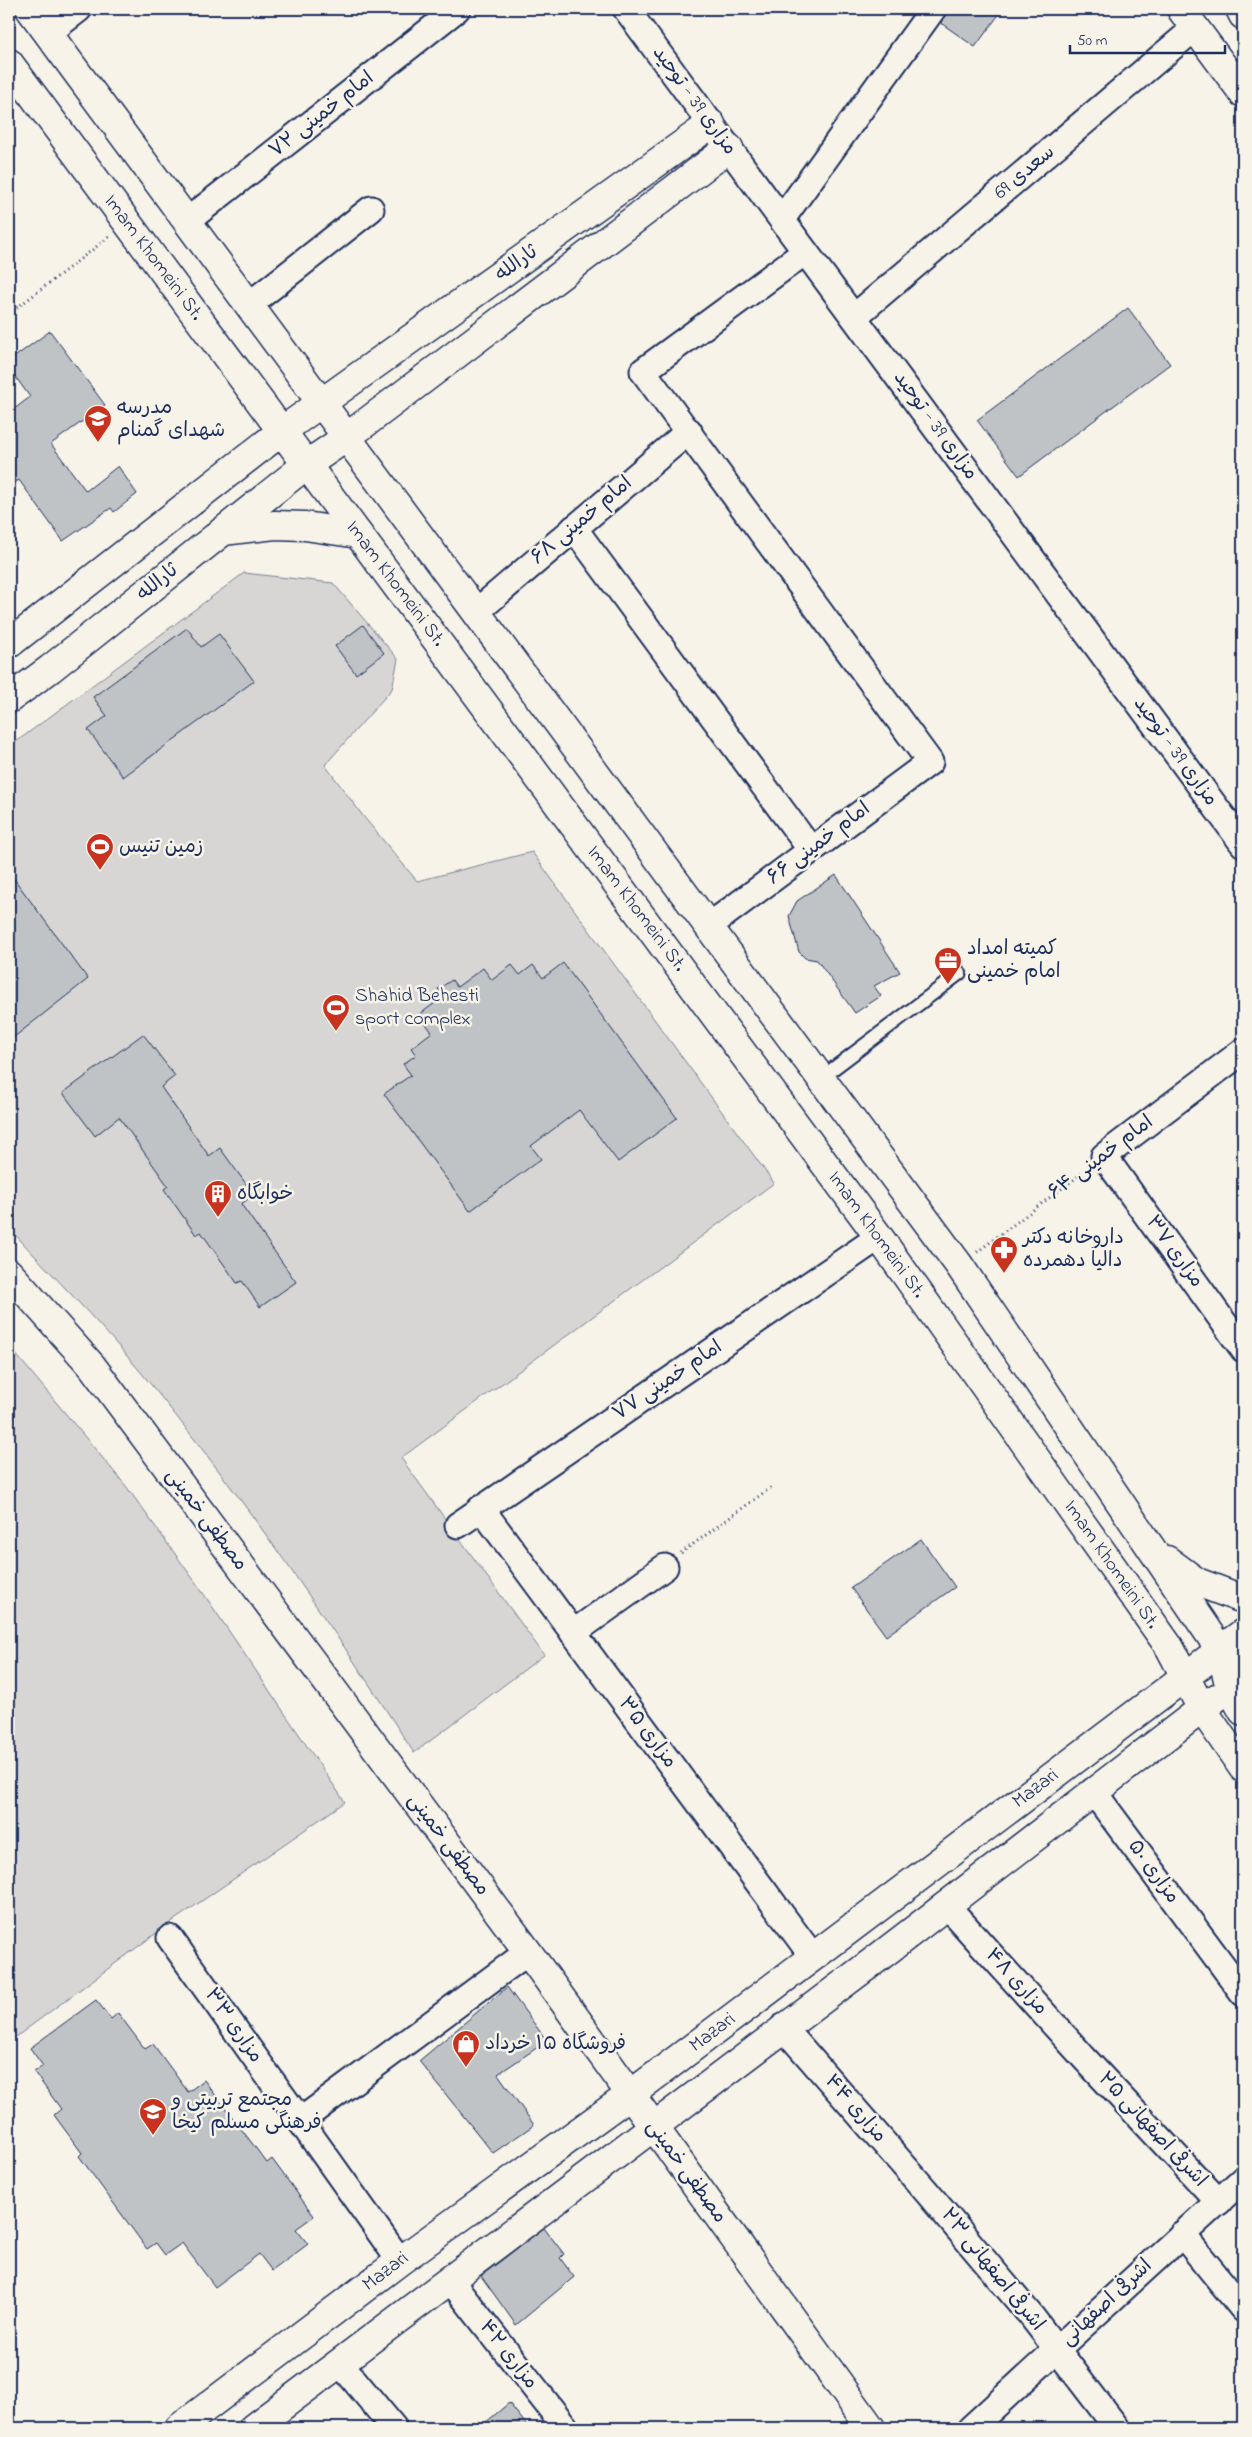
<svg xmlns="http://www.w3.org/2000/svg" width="1252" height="2437" font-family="'Indie Flower','Playpen Sans Arabic',sans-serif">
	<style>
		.green { fill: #d7d6d4; stroke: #798299 }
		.building { fill: #c0c3c5; stroke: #1b2f5e }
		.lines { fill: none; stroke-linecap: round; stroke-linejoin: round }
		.lane-casing { stroke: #1b2f5e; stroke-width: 16 }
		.street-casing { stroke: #1b2f5e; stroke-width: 29 }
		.secondary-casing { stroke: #1b2f5e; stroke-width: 31 }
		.path { stroke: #1b2f5e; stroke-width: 3; stroke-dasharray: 1 4; stroke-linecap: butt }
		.lane { stroke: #f7f3e8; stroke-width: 12 }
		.street { stroke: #f7f3e8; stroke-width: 25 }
		.secondary { stroke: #f7f3e8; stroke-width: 28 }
		.labels { text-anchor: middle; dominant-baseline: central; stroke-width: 5; stroke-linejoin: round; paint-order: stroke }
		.street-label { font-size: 20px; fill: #1b2f5e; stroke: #f7f3e8 }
		.poi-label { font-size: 20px; fill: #1b2f5e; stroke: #f7f3e8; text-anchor: start }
	</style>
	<rect width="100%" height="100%" fill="#f7f3e8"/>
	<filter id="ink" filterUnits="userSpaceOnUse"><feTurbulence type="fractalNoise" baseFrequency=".02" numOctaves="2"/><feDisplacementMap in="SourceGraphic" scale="10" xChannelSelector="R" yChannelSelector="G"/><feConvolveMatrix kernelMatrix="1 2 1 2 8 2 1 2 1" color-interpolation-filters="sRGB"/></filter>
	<g filter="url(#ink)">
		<g class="green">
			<path d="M244,573L333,583L398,659L392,689L325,765L363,816L417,881L532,852L774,1183L401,1458L544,1655L414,1753C329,1621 239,1491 139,1370C98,1321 52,1275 9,1228V747Z"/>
			<polygon points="9,1346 126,1486 199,1587 345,1802 170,1923 9,2042"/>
		</g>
		<g class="building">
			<polygon points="947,9 1003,9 975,47 941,23"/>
			<polygon points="1128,308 1170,364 1019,476 977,420"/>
			<polygon points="50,331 105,405 51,444 86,491 118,466 137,494 114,512 111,508 63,541 19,480 9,487 9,413 30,397 9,368 9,361"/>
			<polygon points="363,625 384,653 356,674 335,646"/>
			<polygon points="187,628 201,647 219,634 254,681 123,777 88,730 107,716 93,697"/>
			<polygon points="9,872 88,979 9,1041"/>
			<polygon points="836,875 900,972 874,986 881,996 855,1013 817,960 805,958 799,952 789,916 797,901"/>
			<polygon points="563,963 677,1118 618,1162 579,1110 531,1146 541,1159 470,1211 384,1094 411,1075 403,1064 416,1055 411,1048 432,1032 419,1015 444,996 438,989 452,980 457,987 483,968 492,980 512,965 520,975 533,965 543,978"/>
			<polygon points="143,1034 175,1076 161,1087 209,1156 220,1148 254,1195 241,1204 296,1282 260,1307 242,1281 237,1283 201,1232 196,1235 164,1189 168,1186 119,1117 95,1136 63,1093"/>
			<polygon points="921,1539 955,1587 886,1636 851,1588"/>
			<polygon points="507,1987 547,2041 498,2074 534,2125 493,2153 419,2061"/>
			<polygon points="96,2000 111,2019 118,2013 145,2049 153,2044 188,2092 204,2080 267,2163 272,2159 314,2216 296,2229 308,2244 272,2271 259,2254 215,2287 182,2243 165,2255 156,2243 147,2249 79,2156 82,2153 54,2115 61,2109 34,2072 43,2066 30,2048"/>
			<polygon points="544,2228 564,2254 560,2258 574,2277 516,2325 481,2276"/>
			<polygon points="509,2403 529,2428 479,2428"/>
		</g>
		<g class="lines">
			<defs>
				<polyline id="lane" points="821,1078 960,973"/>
				<g id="street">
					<polyline points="626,9 1243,844"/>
					<polyline points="48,33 79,9"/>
					<polyline points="782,219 933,9"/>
					<polyline points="187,221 457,9"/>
					<polyline points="249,305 371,209"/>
					<polyline points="854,317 1195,28"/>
					<polyline points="574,528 811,850"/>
					<polyline points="476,612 689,431"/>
					<polyline points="709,926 930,762 643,371 805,252"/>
					<polyline points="1243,1051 1104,1156 1243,1349"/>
					<polyline points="481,1508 813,1957"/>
					<polyline points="458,1525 879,1237"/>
					<polyline points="573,1633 665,1567"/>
					<polyline points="1093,1791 1243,1993"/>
					<polyline points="947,1906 1085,2059 1219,2202"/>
					<polyline points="170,1938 400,2261"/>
					<polyline points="783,2027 926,2191 1032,2317 1117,2428"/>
					<polyline points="300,2121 528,1952"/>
					<polyline points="1182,2234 1243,2309"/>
					<polyline points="451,2281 566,2428"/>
					<polyline points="340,2363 394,2428"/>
					<polyline points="971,2428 1243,2179"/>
				</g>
				<g id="secondary">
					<polyline points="30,9 959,1265 1221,1651 1230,1688 1243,1711"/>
					<polyline points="1181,9 1243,93"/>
					<polyline points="1240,9 1243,15"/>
					<polyline points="9,63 879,1237 1170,1648 1202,1709 1243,1768"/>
					<polyline points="223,531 275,525 305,526 358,534"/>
					<polyline points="9,644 282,431 711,124"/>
					<polyline points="9,699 50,669 306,465 347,437 729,148"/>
					<polyline points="9,1273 92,1366 528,1952 871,2428"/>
					<polyline points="1167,1560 1197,1582 1237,1597 1243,1597"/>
					<polyline points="179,2428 400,2261 631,2094 1243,1633"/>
					<polyline points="253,2428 879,1957 1216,1698"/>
				</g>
			</defs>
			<use href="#lane" class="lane-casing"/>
			<use href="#street" class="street-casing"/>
			<use href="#secondary" class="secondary-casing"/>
			<g class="path">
				<polyline points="9,314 109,237"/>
				<polyline points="977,1252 1088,1169"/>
				<polyline points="681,1553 773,1486"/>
			</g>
			<use href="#lane" class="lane"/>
			<use href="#street" class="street"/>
			<use href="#secondary" class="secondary"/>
		</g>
	</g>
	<defs>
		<symbol id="school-pin" viewBox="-11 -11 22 30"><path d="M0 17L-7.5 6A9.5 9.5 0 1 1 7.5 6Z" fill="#c8321e" stroke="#f7f3e8"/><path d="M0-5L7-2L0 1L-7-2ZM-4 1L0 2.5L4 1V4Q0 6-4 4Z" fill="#fff"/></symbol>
		<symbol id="stadium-pin" viewBox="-11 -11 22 30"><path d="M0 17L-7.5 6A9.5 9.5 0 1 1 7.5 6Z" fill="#c8321e" stroke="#f7f3e8"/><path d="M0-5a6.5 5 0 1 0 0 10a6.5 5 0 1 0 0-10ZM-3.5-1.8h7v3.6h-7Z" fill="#fff"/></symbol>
		<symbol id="office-pin" viewBox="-11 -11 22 30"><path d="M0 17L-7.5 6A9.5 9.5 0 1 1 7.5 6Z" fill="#c8321e" stroke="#f7f3e8"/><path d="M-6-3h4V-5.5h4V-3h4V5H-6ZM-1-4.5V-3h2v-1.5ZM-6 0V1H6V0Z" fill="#fff"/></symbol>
		<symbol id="building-pin" viewBox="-11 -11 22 30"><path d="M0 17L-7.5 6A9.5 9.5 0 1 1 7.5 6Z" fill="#c8321e" stroke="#f7f3e8"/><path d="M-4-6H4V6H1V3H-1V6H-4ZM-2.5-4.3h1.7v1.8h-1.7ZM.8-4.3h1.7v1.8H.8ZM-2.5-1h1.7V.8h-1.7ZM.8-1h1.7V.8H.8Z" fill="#fff"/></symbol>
		<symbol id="pharmacy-pin" viewBox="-11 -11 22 30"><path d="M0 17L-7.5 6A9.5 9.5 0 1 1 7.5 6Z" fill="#c8321e" stroke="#f7f3e8"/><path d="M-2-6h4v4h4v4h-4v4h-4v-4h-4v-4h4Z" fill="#fff"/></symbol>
		<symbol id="shop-pin" viewBox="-11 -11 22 30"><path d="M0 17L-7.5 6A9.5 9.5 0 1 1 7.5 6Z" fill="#c8321e" stroke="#f7f3e8"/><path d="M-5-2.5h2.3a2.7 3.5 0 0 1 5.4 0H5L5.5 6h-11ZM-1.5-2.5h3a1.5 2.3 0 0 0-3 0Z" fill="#fff"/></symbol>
	</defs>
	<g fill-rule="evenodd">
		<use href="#school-pin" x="82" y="403" width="32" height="43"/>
		<use href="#stadium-pin" x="84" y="831" width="32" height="43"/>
		<use href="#office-pin" x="932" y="945" width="32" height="43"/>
		<use href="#stadium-pin" x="320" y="992" width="32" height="43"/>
		<use href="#building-pin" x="202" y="1178" width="32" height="43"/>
		<use href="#pharmacy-pin" x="988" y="1234" width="32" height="43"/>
		<use href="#shop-pin" x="450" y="2028" width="32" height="43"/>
		<use href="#school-pin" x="137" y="2096" width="32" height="43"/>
	</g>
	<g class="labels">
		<g class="street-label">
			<text transform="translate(694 101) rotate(54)">مزاری 39 - توحید</text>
			<text transform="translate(322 115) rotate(-38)">امام خمینی ۷۲</text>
			<text transform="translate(1025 173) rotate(-40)">سعدی 69</text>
			<text transform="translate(153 258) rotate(53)">Imam Khomeini St.</text>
			<text transform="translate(517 264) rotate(-36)">ثارالله</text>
			<text transform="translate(935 426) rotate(54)">مزاری 39 - توحید</text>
			<text transform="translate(582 521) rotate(-40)">امام خمینی ۶۸</text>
			<text transform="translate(158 583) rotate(-39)">ثارالله</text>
			<text transform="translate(395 584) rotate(53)">Imam Khomeini St.</text>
			<text transform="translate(1175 752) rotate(54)">مزاری 39 - توحید</text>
			<text transform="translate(819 844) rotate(-37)">امام خمینی ۶۶</text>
			<text transform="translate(636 909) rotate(53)">Imam Khomeini St.</text>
			<text transform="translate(1101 1158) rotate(-37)">امام خمینی ۶۴</text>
			<text transform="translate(876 1235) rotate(54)">Imam Khomeini St.</text>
			<text transform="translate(1174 1252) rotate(54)">مزاری ۳۷</text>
			<text transform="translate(668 1381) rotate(-34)">امام خمینی ۷۷</text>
			<text transform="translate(206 1520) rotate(53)">مصطفی خمینی</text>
			<text transform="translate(1111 1565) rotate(55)">Imam Khomeini St.</text>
			<text transform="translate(647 1733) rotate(53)">مزاری ۳۵</text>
			<text transform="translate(1036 1789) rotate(-37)">Mazari</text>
			<text transform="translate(448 1845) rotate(53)">مصطفی خمینی</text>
			<text transform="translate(1153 1872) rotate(54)">مزاری ۵۰</text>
			<text transform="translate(1016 1982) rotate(48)">مزاری ۴۸</text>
			<text transform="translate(233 2026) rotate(55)">مزاری ۳۳</text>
			<text transform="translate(713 2033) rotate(-37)">Mazari</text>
			<text transform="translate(855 2109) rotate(49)">مزاری ۴۴</text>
			<text transform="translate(1152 2130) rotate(47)">اشرفی اصفهانی ۲۵</text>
			<text transform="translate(686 2172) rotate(54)">مصطفی خمینی</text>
			<text transform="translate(992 2270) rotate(51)">اشرفی اصفهانی ۲۳</text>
			<text transform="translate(386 2272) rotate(-37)">Mazari</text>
			<text transform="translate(1107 2303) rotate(-43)">اشرفی اصفهانی</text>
			<text transform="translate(508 2355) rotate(52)">مزاری ۴۲</text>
		</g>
		<g class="poi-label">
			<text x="117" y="408">مدرسه<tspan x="117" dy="23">شهدای گمنام</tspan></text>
			<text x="119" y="847">زمین تنیس</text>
			<text x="967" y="949">کمیته امداد<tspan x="967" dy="23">امام خمینی</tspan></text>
			<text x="355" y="996">Shahid Behesti<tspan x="355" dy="23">sport complex</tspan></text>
			<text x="237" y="1194">خوابگاه</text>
			<text x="1023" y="1238">داروخانه دکتر<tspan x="1023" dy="23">دالیا دهمرده</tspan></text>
			<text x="485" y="2044">فروشگاه ۱۵ خرداد</text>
			<text x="172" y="2100">مجتمع تربیتی و<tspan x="172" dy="23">فرهنگی مسلم کیخا</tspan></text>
		</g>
	</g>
	<rect width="1252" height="2437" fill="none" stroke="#f7f3e8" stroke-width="30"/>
	<rect x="15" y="15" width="1222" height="2407" fill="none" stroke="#1b2f5e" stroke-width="2" filter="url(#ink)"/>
	<path d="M1070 45v8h155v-8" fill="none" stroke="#1b2f5e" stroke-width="2.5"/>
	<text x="1077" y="45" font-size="15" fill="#1b2f5e" stroke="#f7f3e8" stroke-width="4" paint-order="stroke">50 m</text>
</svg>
